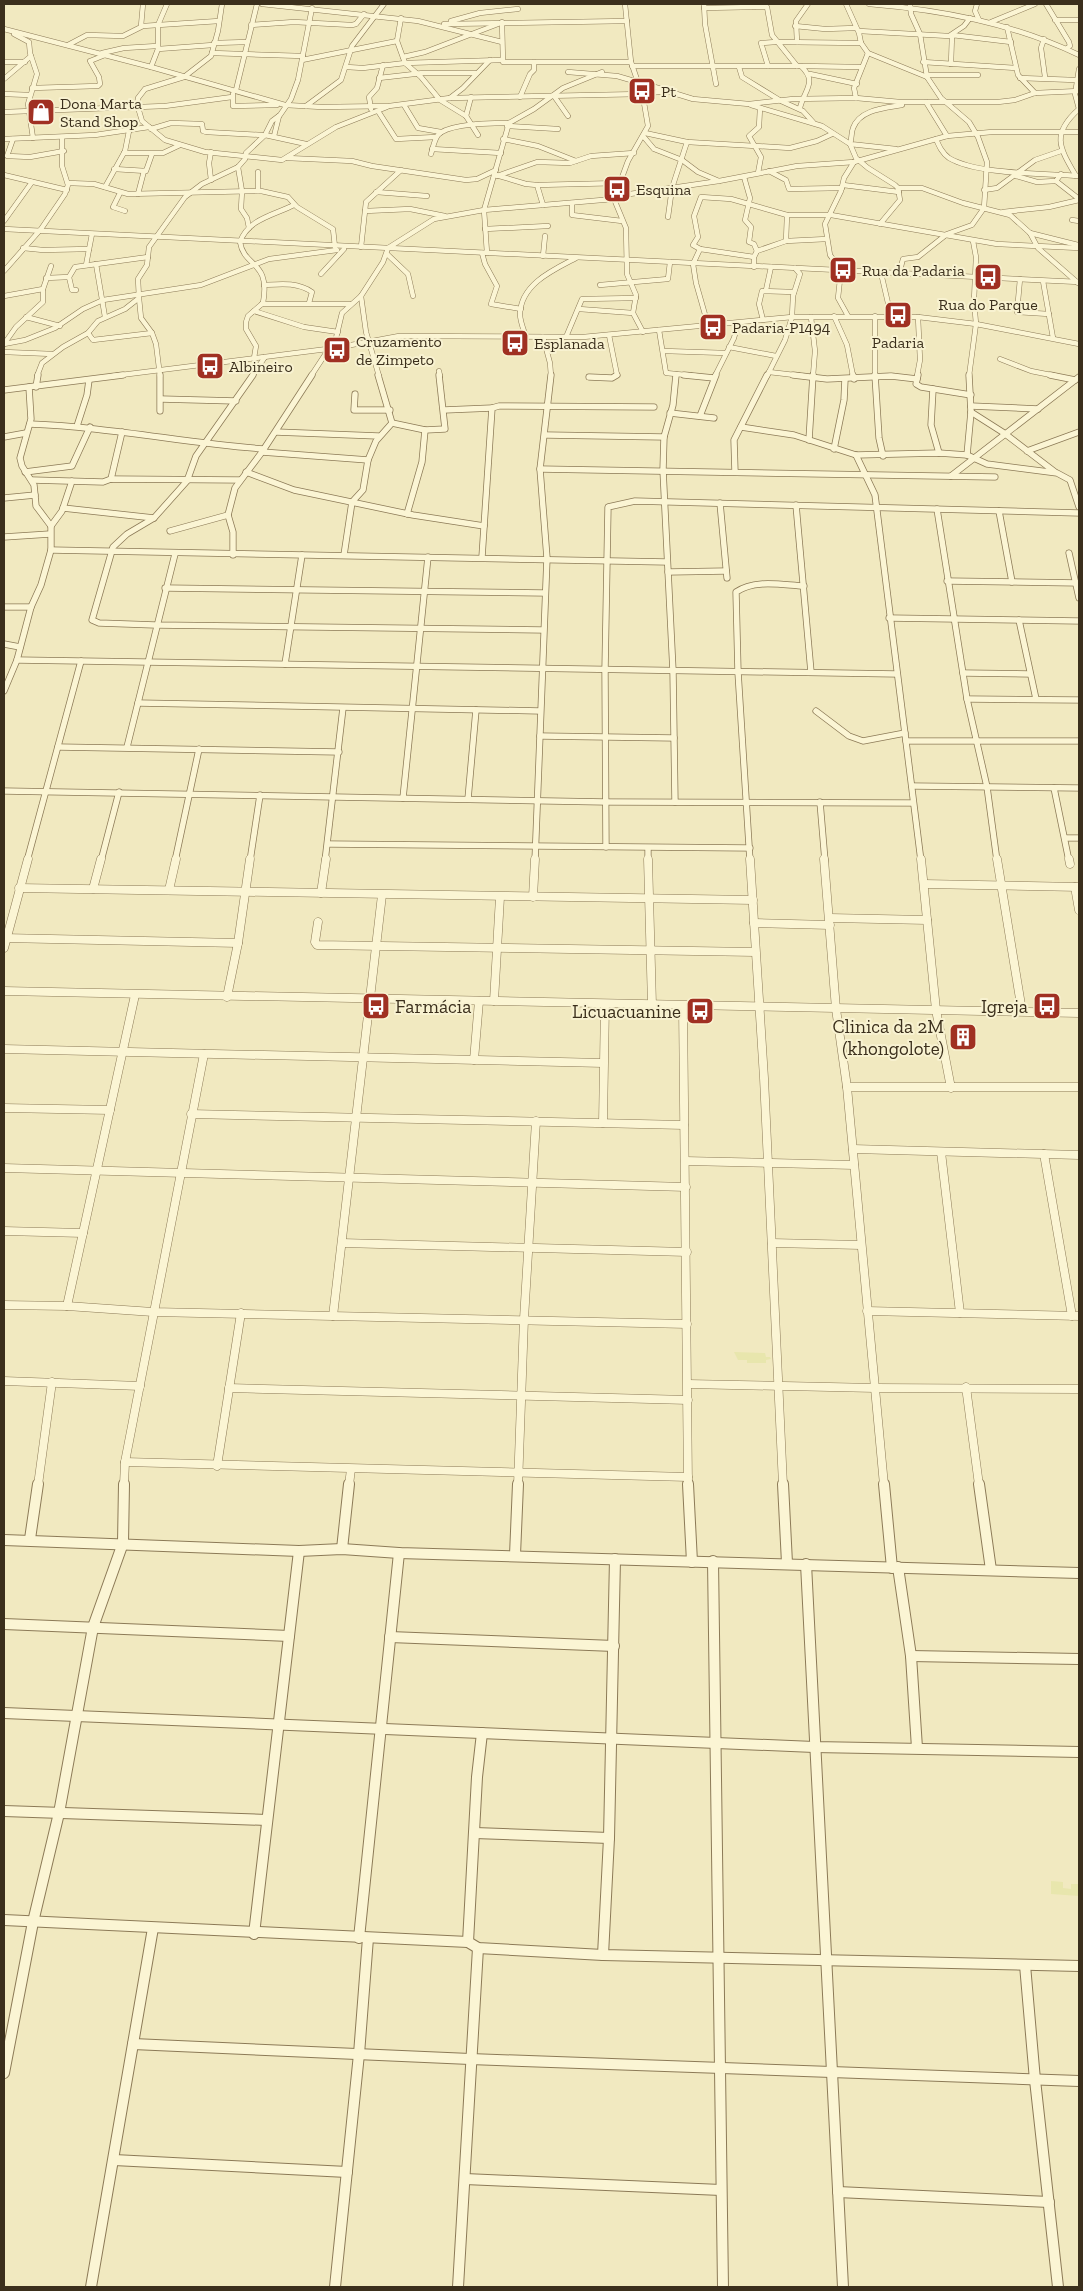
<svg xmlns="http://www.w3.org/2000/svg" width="1083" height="2291" font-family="'Zilla Slab',serif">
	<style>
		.farmland { fill: #e8e6ad }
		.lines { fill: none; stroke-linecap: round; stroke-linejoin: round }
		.minor-far3-casing { stroke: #8c7a57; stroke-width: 5.5 }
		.minor-far2-casing { stroke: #8c7a57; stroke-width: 7 }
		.minor-far1-casing { stroke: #8c7a57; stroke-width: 9 }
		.minor-casing { stroke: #8c7a57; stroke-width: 12 }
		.minor-far3 { stroke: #fbf5d4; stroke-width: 4.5 }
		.minor-far2 { stroke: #fbf5d4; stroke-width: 5.5 }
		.minor-far1 { stroke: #fbf5d4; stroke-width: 8 }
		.minor { stroke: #fbf5d4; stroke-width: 10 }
		.labels { text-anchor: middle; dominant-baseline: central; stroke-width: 4; stroke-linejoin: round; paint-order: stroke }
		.far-poi-label { font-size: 16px; fill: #3b2f1c; stroke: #f8f2d1; text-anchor: start }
		.poi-label { font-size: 19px; fill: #3b2f1c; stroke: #f8f2d1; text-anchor: end }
	</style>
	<rect width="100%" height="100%" fill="#f1e9c0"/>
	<g class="farmland">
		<polygon points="734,1352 765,1353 766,1357 770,1357 771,1359 766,1360 766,1363 747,1363 747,1360 738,1360"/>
		<polygon points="1051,1881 1063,1882 1063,1888 1071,1889 1071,1884 1079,1884 1079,1896 1051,1894"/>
	</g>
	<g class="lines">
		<defs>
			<g id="minor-far3">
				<polyline points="222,4 218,31 211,56 184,77 145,89 138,98 137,104 142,121 165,140 205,152 282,160 336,127 387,107"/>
				<polyline points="262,4 418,21 502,42"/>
				<polyline points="625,4 631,62 643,97 648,126 628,161 614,199 626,228 627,274 636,295 633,313 643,332"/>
				<polyline points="704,4 705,24 716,84"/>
				<polyline points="754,4 754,7 767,7 772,35 797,66"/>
				<polyline points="846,4 859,33 861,43 868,53 927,77 941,98 969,122 978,137 987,162 984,208 972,225 947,234 918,257 903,259 899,274"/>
				<path d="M869,4C942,10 1012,23 1079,55"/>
				<polyline points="910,4 911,14 920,34 927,77"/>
				<polyline points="977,4 975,11 979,20"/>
				<polyline points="1046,4 1069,42 1070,46 1067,48"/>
				<polyline points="704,8 754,7"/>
				<polyline points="401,18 397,41 405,63 421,77 440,100 466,116 478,135"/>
				<polyline points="1055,20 1079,20"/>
				<polyline points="451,21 480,13 518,9"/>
				<polyline points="502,22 503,62 631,62"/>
				<polyline points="991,22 1035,4"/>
				<polyline points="444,24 627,21"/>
				<polyline points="251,25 294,22 352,25 356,24 364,14"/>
				<polyline points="141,26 143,4"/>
				<polyline points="795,26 825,29 856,28"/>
				<polyline points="1007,27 1018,75 1035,93"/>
				<polyline points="4,29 151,67 285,105 322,107 389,106 450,98 642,94 667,91 693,99 749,104 793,99 856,98 900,102 998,102 1015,100 1035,93 1079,91"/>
				<polyline points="859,31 949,36 964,26 970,18"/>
				<polyline points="14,34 29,42 30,53 37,74 28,104 33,138"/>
				<polyline points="1044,39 1041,48 1045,77"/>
				<polyline points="777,42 861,43"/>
				<polyline points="797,42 796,21 808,4"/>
				<polyline points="214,43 247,42"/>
				<polyline points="68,45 87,35 123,36 143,26 219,21"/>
				<polyline points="158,49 213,45"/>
				<polyline points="102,53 124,48 157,46"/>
				<polyline points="212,53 303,56"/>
				<polyline points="403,57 425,52 498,24"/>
				<polyline points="302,60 397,41"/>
				<polyline points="4,62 25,62"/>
				<polyline points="923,62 1016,68"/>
				<polyline points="951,64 952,35 1011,42"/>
				<path d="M632,66H801C818,82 804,90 800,108"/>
				<polyline points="768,66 761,43 776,42"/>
				<polyline points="801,66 860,67"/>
				<polyline points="151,67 158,49 158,25 167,4"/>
				<polyline points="346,67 363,68 405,63 502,60"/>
				<polyline points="739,67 742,77 781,101 803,111 813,122"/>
				<polyline points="568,72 617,76 665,90"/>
				<polyline points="810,74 857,84"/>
				<polyline points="927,75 978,75"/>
				<polyline points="379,78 423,73 476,73"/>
				<polyline points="1020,78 1075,80"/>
				<polyline points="4,79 31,56"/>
				<polyline points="32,88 98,86 100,84 99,77 90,61 105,55"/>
				<polyline points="236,90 257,4"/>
				<polyline points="4,94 30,95"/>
				<polyline points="233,94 233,106 277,105"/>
				<polyline points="554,96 568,116"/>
				<polyline points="520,97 530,74 534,70 534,62"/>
				<polyline points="450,98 463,88 490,60"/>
				<polyline points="856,98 854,88 868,53"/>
				<polyline points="926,102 947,136"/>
				<polyline points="404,105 418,128 441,132"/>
				<polyline points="751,105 822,126 850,144 856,158 868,168 895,185 898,188 900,200 880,224"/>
				<polyline points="306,106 341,80 352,46 384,4"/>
				<polyline points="371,109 369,97 377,88 383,65"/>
				<polyline points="378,111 396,139 436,137"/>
				<polyline points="4,112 165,106 232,97"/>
				<polyline points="466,116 471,97"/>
				<polyline points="507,126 558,129"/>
				<polyline points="151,129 171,123 202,124 203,131 206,132 262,135"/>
				<polyline points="645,133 687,142 790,148 817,141 832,134"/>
				<polyline points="265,135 306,144"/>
				<polyline points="274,136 279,116"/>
				<polyline points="643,136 654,149 682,160 698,172 719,181"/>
				<polyline points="4,139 95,135 149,127"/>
				<polyline points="13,139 7,156 30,157 64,151"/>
				<polyline points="503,139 538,146 576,161"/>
				<path d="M936,139C939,146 942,153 949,158C978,175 1044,173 1079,176"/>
				<polyline points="432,149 501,153"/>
				<path d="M896,149L850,144C852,139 851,133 853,128C860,109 886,108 902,105"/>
				<polyline points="211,152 209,163 211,180"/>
				<polyline points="124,153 163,153 180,145"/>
				<path d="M431,154C433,148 434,140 438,135C449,123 493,123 509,123"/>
				<polyline points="287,158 352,161 372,166 466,180 477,179 496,170"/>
				<polyline points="238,167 242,191 241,209 247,218 249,228"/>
				<polyline points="114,169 146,171 152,154"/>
				<polyline points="769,171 786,180 789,189 842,188"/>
				<polyline points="258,172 258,191"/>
				<polyline points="758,173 761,157 749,136 759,127 760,108"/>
				<polyline points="4,175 67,190"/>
				<polyline points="496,175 526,184 537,185 543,205"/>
				<polyline points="497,176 537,162 570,163 591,156 634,153"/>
				<polyline points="1016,176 1037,182 1056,181 1061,174"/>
				<path d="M1076,176C1059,147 1051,134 1079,109L1075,94L1079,69"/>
				<polyline points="744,177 750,198 745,220 751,227 749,242 754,244 757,251 754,257 754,267"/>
				<polyline points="1056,181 1079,199"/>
				<polyline points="68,183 94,184 128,194 261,191 288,197 297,207 333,229 335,247"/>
				<polyline points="537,185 620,183"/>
				<polyline points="843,185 899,192"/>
				<polyline points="105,187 125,151 129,131"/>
				<polyline points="898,188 922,188 963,203 1010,215 1030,233 1038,248 1078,283"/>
				<polyline points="984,190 997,188 1035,160 1061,151"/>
				<polyline points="376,192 427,196"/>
				<polyline points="120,193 113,207 125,211"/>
				<polyline points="138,194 144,171"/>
				<polyline points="616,196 719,181 797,166 854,162 947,136 992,132 1079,132"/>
				<polyline points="572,203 572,215 622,221"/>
				<polyline points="365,211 410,209 445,216"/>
				<polyline points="1003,212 1049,207 1079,200"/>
				<polyline points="668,217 672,188 687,142"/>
				<polyline points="1072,220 1079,221"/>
				<polyline points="4,221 32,182"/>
				<polyline points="4,229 1079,282"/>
				<polyline points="485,229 548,226"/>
				<polyline points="1030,233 1078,245"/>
				<polyline points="786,241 787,215"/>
				<polyline points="361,247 366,202 401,170"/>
				<polyline points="23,248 43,250 89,249"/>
				<polyline points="700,249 754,257"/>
				<polyline points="757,251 786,241 827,239"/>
				<polyline points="482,253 485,264 497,286 491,304 521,309"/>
				<polyline points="487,253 484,210 509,123 534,109 563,88 602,72"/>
				<polyline points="387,254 408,274 413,296"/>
				<polyline points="543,256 545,236"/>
				<polyline points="96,264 105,317"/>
				<polyline points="86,265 92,234"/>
				<polyline points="4,271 41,229 65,194 68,185 62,166 62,137"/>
				<polyline points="881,273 891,316"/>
				<polyline points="321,274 344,249"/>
				<polyline points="46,278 69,277"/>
				<polyline points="1020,279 1017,312 1049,314"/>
				<polyline points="1043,281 1053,338"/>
				<path d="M264,285C281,284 297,282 312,292L309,303"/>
				<polyline points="600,285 668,279 670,262"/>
				<polyline points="76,290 72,290 69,277 75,267 148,257"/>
				<polyline points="766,290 771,267"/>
				<polyline points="4,296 43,289"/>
				<polyline points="262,304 350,304"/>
				<polyline points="579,309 633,313"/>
				<polyline points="254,311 304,327 338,332"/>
				<polyline points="834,316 847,345 853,376"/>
				<polyline points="848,316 838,298 841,270 830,255 825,224 841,191 844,178 854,162"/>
				<polyline points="875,316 875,376"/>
				<polyline points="26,317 60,326"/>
				<polyline points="811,317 815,351 813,376"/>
				<polyline points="763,320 759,304 762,291 794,292"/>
				<polyline points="708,325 696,283 693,264 700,249 693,245 698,237 694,216 701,197 731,199 787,215 831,215 997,244 1079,248"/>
				<polyline points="659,330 666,373 696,376"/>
				<polyline points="88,333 93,340 152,333"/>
				<polyline points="609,335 617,375 615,376"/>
				<path d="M526,337C524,330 520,322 520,314C521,284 553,270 576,258"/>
				<polyline points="543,337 550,363 551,376"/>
				<polyline points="566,337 582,299 636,298"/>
				<polyline points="4,344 25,340 55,328 83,309 103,300 201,285 269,259 337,250"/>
				<polyline points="4,344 16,327 43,302 43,289 51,266"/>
				<polyline points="729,347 776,356"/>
				<polyline points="664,351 726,353"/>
				<polyline points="4,352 53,354"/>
				<path d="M254,358L256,346L246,329V322L248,316L263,303C271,260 244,268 240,242C248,219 274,215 294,205"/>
				<polyline points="1000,359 1031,371 1056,376"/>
				<polyline points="439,371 440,376"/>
				<polyline points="769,372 803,376"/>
				<polyline points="37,376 42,363 63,347 88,333 98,321 125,309 139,298"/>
				<polyline points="113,376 335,348 399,336 583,337 792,317 918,317 976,324 1079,344"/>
				<polyline points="160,376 156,344 152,333 141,318 139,298 138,279 147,265 149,247 185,197 202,184 238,167 245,159 246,153 265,135 272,121 280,115 291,99 298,80 312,8"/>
				<polyline points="252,376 265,357"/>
				<polyline points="311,376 336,338 342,313 361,296"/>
				<polyline points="379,376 366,332 361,296 383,262 388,248 434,219 484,210 614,199"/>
				<polyline points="715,376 734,338 738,323"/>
				<polyline points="767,376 785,340 792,317 793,296 800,274 795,268"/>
				<polyline points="889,376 892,376"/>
				<polyline points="917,376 920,360 918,317"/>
				<polyline points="969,376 976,324 974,300 976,257 973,241"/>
			</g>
			<g id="minor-far2">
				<polyline points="160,375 160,411"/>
				<polyline points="253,375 196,456 187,481 154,518 127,534 113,547 92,620 99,623 155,625 543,630"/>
				<polyline points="684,375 714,378"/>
				<polyline points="793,375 827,379 891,376 917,379"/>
				<polyline points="853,375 854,379"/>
				<polyline points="875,375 879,438 883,456"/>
				<polyline points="918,375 916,384 921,387 971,395"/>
				<polyline points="1050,375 1075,380"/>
				<polyline points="589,377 612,378 617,375"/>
				<polyline points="36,387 38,375"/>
				<polyline points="933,389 931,425 939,453"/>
				<polyline points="4,390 123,375"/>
				<polyline points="355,394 354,410 390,410"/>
				<polyline points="161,399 236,401"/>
				<polyline points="971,406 1038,409"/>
				<polyline points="444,410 492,408"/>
				<polyline points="971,412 1004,433 1055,472"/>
				<polyline points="670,413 714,418"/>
				<polyline points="700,416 716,375"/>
				<polyline points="392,423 425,430 445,429 439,375"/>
				<path d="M30,424C109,427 186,443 264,449"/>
				<polyline points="77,426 87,395 89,380"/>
				<polyline points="741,427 794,435 856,455 939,453 967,455 987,464 1057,473 1070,480 1079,507"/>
				<polyline points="276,432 378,436"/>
				<polyline points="546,435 664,437"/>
				<polyline points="4,437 26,433"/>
				<polyline points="809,440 813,375"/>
				<polyline points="834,449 844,400 845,379"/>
				<polyline points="1027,451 1079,432"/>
				<polyline points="262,452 368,460"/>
				<polyline points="856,455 875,495 921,861"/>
				<polyline points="967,455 971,412 969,375"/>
				<polyline points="540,469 995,477"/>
				<polyline points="25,472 72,466 90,427"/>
				<polyline points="246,472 294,490 413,515 484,526"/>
				<polyline points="735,472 734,440 767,375"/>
				<polyline points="951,476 1079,377"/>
				<polyline points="111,479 122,432"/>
				<polyline points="32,480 103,482 111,479 240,480"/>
				<polyline points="4,498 35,495"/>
				<polyline points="720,503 727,578"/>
				<polyline points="796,505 811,672"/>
				<polyline points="63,508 154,518"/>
				<polyline points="937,509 967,699 987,787 997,861"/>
				<polyline points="999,511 1012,582"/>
				<polyline points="407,514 422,462 425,430"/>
				<polyline points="51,526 62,511 72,481"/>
				<polyline points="170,531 228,515"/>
				<polyline points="4,537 50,534"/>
				<polyline points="51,550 667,562"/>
				<polyline points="1069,553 1079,598"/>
				<polyline points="233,555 233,532 228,515 235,488 262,452 312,375"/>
				<polyline points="344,555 352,502 363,490 368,460 376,441 392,423 378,375"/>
				<polyline points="482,557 492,408 499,406 654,407"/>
				<polyline points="668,572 726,571"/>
				<polyline points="947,581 1079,583"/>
				<polyline points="165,588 544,593"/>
				<polyline points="4,607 31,607"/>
				<polyline points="889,618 1079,621"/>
				<polyline points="1019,620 1036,699"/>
				<polyline points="4,644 20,647"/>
				<polyline points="17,660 897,674"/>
				<polyline points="285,664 302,555"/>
				<polyline points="963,673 1030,674"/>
				<polyline points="4,691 17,660 31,607 41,585 51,550 51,526 36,506 34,485 22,466 20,458 31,419 29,387"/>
				<polyline points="967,699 1079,700"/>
				<polyline points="138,703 540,711"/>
				<polyline points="816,711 849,736 863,741 905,733"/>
				<polyline points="540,736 674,738"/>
				<polyline points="906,741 1079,741"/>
				<polyline points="58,747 339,752"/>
				<polyline points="127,747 175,554"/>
				<polyline points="912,786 1079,788"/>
				<polyline points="1054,788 1069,861"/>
				<polyline points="4,791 606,802 913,803"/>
				<polyline points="403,798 428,557"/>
				<polyline points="468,799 476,710"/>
				<polyline points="675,802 673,671 663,470 664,437 673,405 676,375"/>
				<polyline points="820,802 825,861"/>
				<polyline points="1065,838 1079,838"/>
				<polyline points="328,844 750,848"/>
				<polyline points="606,847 605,670 608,507 635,501 1079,513"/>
				<polyline points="648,848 648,861"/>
				<polyline points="27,861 81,661"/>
				<polyline points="101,861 119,792"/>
				<polyline points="175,861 199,749"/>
				<polyline points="250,861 260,795"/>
				<polyline points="325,861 343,708"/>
				<polyline points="535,861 547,558 540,469 551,375"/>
				<path d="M750,861L738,672L736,592C755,579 782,585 804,586"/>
			</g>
			<g id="minor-far1">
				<polyline points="648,859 652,1005"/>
				<polyline points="750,859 764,1078 783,1485"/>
				<polyline points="824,859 836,1009 847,1087 884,1485"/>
				<polyline points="921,859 936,1010 951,1088"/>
				<polyline points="997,859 1022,1011"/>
				<polyline points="1069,859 1070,864"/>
				<polyline points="924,884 1079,887"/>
				<polyline points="1075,887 1079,910"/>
				<polyline points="19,888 753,900"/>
				<polyline points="93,889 101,859"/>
				<polyline points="169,890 176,859"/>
				<polyline points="321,893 326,859"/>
				<polyline points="533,897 535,859"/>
				<polyline points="830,918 927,920"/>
				<polyline points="318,922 315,942 317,945 755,952"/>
				<polyline points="754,923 830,925"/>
				<polyline points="4,938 238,943"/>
				<polyline points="4,948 28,859"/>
				<polyline points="4,991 1079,1013"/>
				<polyline points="227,997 238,943 250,859"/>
				<polyline points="494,1001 500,897"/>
				<polyline points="683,1006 688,1485"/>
				<polyline points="4,1049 603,1063"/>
				<polyline points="474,1060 479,1001"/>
				<polyline points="847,1087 1079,1087"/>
				<polyline points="4,1108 110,1110"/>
				<polyline points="191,1114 684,1125"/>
				<polyline points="603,1123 605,1004"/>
				<polyline points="853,1149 1079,1155"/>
				<polyline points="941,1152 960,1313"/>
				<polyline points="1044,1154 1072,1316"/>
				<polyline points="685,1161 854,1165"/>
				<polyline points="4,1168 686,1187"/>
				<polyline points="4,1231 83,1233"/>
				<polyline points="342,1243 687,1252"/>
				<polyline points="772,1243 861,1245"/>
				<polyline points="4,1305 67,1306 153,1312 687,1324"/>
				<polyline points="67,1306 135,995"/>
				<polyline points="867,1311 1079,1316"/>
				<polyline points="333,1316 382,895"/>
				<polyline points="4,1381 140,1386"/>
				<polyline points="688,1384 875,1388 1079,1389"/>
				<polyline points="966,1387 979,1485"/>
				<polyline points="229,1388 688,1400"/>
				<polyline points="125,1462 688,1477"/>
				<polyline points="217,1466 241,1313"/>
				<polyline points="38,1485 52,1382"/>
				<polyline points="124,1485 125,1462 204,1054"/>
				<polyline points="349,1485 351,1469"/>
				<polyline points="518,1485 524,1319 536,1121"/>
			</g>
			<g id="minor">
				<polyline points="688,1484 692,1562"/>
				<polyline points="783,1484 787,1563"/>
				<polyline points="884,1484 892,1568"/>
				<polyline points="979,1484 991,1570"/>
				<polyline points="30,1539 38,1484"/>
				<polyline points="4,1540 299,1551 342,1549 399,1553 1079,1573"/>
				<polyline points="342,1549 349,1484"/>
				<polyline points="515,1555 518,1484"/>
				<polyline points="713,1561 723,2287"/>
				<polyline points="806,1564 843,2287"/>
				<polyline points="898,1567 911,1656 917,1748"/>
				<polyline points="4,1624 289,1636"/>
				<polyline points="390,1637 614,1646"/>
				<polyline points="911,1656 1079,1659"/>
				<polyline points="4,1713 814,1747 1079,1752"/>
				<polyline points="4,1811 267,1820"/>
				<polyline points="475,1833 609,1838"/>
				<polyline points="4,1920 468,1942 478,1948 603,1955 1079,1966"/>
				<polyline points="254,1934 299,1551"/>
				<polyline points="359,1938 399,1553"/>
				<polyline points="468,1942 477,1777 482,1733"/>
				<polyline points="603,1955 609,1838 615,1559"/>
				<polyline points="1025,1965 1035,2080 1058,2287"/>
				<polyline points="133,2044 470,2059 1079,2081"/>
				<polyline points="4,2073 33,1922 59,1813 93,1627 123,1543 124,1484"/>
				<polyline points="114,2160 347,2172"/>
				<polyline points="465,2179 721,2190"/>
				<polyline points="838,2192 1049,2202"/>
				<polyline points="91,2287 153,1928"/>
				<polyline points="335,2287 359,2054 368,1938"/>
				<polyline points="458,2287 478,1948"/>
			</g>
		</defs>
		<use href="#minor-far3" class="minor-far3-casing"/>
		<use href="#minor-far2" class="minor-far2-casing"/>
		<use href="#minor-far1" class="minor-far1-casing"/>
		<use href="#minor" class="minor-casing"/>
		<use href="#minor-far3" class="minor-far3"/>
		<use href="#minor-far2" class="minor-far2"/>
		<use href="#minor-far1" class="minor-far1"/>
		<use href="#minor" class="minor"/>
	</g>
	<defs>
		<symbol id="bus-square" viewBox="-11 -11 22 22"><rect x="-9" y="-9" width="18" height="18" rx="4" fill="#a03022" stroke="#f8f2d1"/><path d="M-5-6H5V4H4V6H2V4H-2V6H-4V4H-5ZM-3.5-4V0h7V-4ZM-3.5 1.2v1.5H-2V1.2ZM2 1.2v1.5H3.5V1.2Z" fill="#fff"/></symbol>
		<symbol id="shop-square" viewBox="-11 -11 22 22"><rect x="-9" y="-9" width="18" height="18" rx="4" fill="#a03022" stroke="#f8f2d1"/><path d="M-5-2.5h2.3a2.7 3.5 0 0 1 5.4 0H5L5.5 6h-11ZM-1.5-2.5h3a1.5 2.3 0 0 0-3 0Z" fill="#fff"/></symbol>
		<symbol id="building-square" viewBox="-11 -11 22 22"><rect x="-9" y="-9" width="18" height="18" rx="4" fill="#a03022" stroke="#f8f2d1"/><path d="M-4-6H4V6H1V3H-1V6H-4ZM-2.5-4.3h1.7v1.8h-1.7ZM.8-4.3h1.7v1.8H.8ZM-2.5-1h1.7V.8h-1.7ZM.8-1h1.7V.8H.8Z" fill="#fff"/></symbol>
	</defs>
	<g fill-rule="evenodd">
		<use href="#bus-square" x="626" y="75" width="32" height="32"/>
		<use href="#shop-square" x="25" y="96" width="32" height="32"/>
		<use href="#bus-square" x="601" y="173" width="32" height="32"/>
		<use href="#bus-square" x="827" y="254" width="32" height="32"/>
		<use href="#bus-square" x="972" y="261" width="32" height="32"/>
		<use href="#bus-square" x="882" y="299" width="32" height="32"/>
		<use href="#bus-square" x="697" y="311" width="32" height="32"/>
		<use href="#bus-square" x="499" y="327" width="32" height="32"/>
		<use href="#bus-square" x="321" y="334" width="32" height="32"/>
		<use href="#bus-square" x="194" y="350" width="32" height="32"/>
		<use href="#bus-square" x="360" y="990" width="32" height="32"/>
		<use href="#bus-square" x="1031" y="990" width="32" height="32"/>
		<use href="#bus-square" x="684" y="995" width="32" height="32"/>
		<use href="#building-square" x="947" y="1021" width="32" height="32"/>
	</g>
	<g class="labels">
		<g class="far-poi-label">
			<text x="661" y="91">Pt</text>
			<text x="60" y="103">Dona Marta<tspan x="60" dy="18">Stand Shop</tspan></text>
			<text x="636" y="189">Esquina</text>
			<text x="862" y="270">Rua da Padaria</text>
			<text x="988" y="304" text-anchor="middle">Rua do Parque</text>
			<text x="732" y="327">Padaria-P1494</text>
			<text x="356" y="341">Cruzamento<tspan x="356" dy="18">de Zimpeto</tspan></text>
			<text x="898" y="342" text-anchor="middle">Padaria</text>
			<text x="534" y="343">Esplanada</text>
			<text x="229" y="366">Albineiro</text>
		</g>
		<g class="poi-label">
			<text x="395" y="1006" text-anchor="start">Farmácia</text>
			<text x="1028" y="1006">Igreja</text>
			<text x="681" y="1011">Licuacuanine</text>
			<text x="944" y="1026">Clinica da 2M<tspan x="944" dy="22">(khongolote)</tspan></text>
		</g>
	</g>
	<rect width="1083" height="2291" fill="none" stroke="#3b2f1c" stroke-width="10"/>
</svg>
